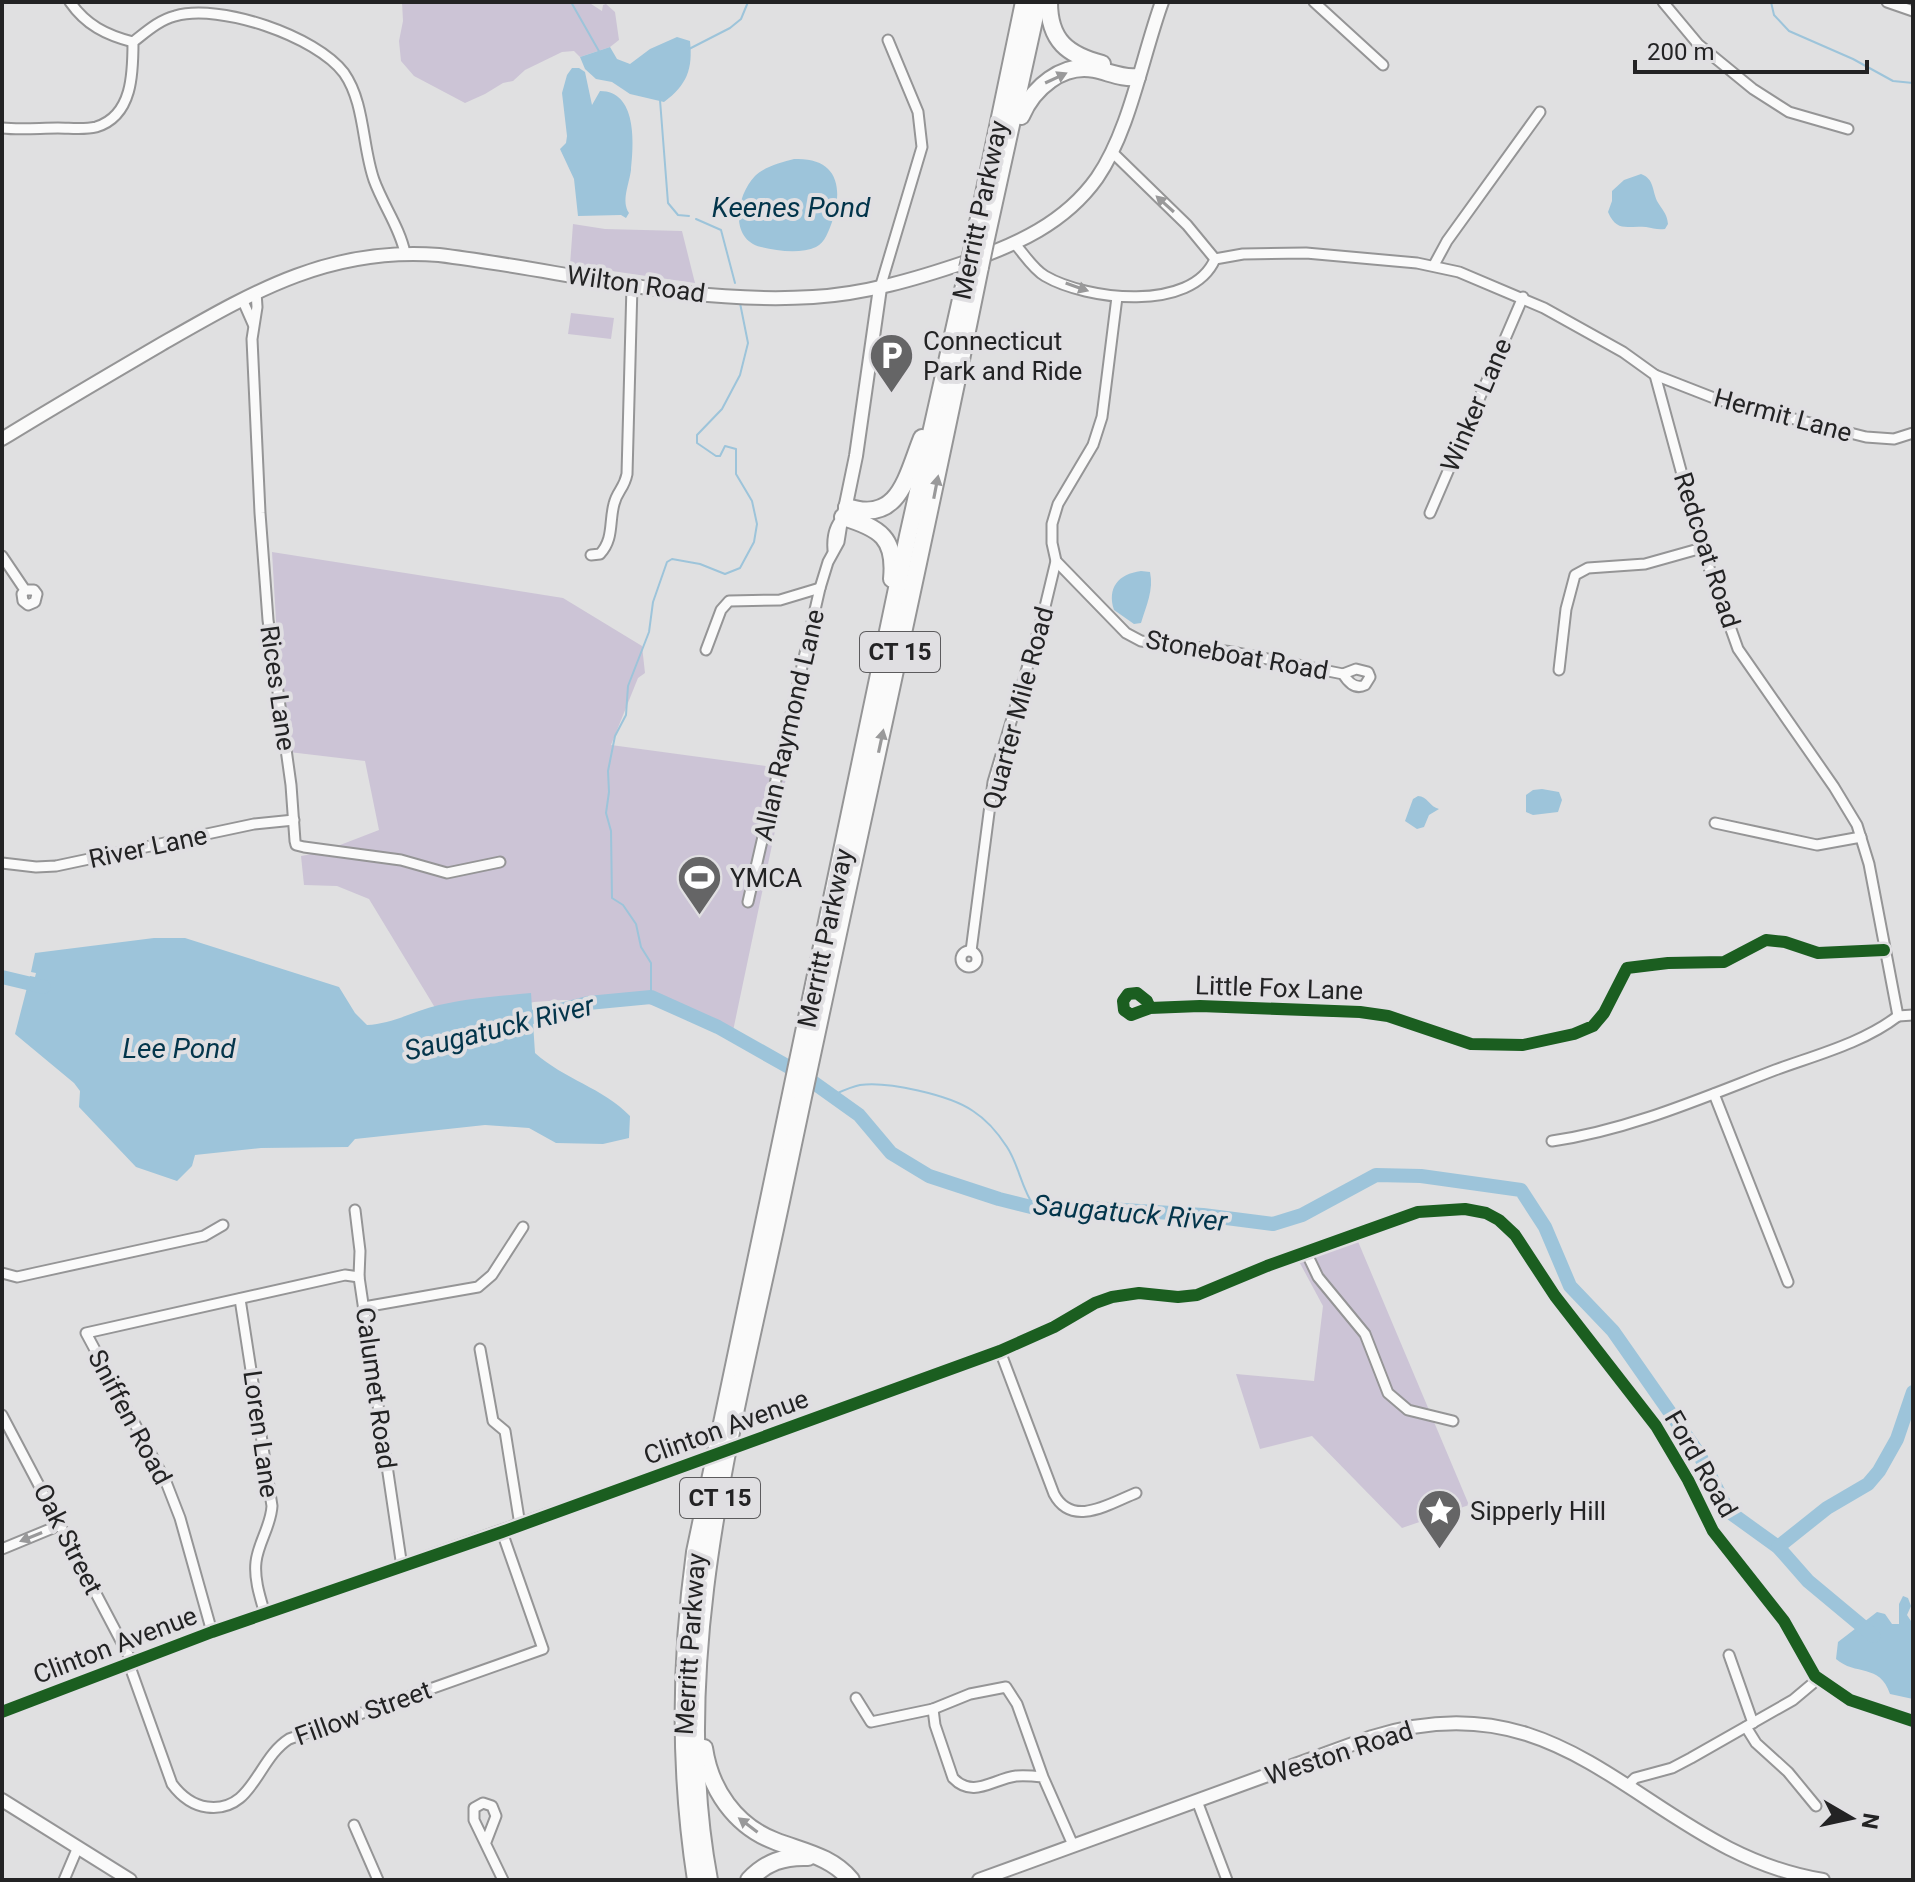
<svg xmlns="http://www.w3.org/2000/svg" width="1915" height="1882" font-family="Roboto,sans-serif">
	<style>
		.green { fill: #ccc4d6 }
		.water { fill: #9dc4da }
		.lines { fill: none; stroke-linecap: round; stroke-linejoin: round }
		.stream { stroke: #9dc4da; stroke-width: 2 }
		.river { stroke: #9dc4da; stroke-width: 14 }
		.street-casing { stroke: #959596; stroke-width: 13 }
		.secondary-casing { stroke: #959596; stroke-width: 16 }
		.highway-casing { stroke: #959596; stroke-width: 20 }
		.street { stroke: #fafafa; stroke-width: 9 }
		.secondary { stroke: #fafafa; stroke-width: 12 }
		.highway { stroke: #fafafa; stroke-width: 16 }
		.street-bridge-casing { stroke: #959596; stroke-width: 13; stroke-linecap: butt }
		.highway-bridge-casing { stroke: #959596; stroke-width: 20; stroke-linecap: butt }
		.street-bridge { stroke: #fafafa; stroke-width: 9 }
		.highway-bridge { stroke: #fafafa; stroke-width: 16 }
		.cycleway-casing { stroke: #e0dfe2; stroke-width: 17 }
		.cycleway { stroke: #1b5e20; stroke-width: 12 }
		.oneway { fill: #99999a }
		.labels { text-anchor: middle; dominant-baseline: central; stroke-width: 8; stroke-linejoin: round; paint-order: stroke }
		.shield { fill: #e0dfe2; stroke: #5c5b5d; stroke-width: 2 }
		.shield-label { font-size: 24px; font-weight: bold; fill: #232324 }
		.street-label { font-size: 26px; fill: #232324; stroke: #e0dfe2 }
		.poi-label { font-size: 26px; fill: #232324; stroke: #e0dfe2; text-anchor: start }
		.water-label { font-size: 28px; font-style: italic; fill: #03354b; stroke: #e0dfe2 }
	</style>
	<rect width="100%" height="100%" fill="#e0e0e1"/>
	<g class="green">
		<polygon points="402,2 588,2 602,11 603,5 606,4 615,12 619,40 610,47 580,57 574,51 562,52 525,70 513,81 503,83 485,94 465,103 414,76 401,61 399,41 403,21"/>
		<polygon points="573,224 605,229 682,231 695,283 570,265"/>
		<polygon points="571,313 614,318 611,339 568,334"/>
		<polygon points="272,552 563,598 642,646 645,673 638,678 611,745 788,769 733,1031 706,1017 648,1004 563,1000 534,1002 482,1015 437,1011 369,899 337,886 304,885 301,856 322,852 379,830 365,761 289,752 279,672"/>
		<polygon points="1354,1232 1469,1505 1402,1528 1312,1436 1260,1449 1236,1374 1314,1381 1323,1306 1295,1254"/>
	</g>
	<g class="water">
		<path d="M677,37L690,41C693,69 687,85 664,102L630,94L612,82L596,79L585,69L580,57L610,47L617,59L630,64L650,49Z"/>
		<path d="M572,68H579L585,72L592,105L600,91C637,91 634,143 631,170C629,185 621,201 629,213L626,218L621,215L578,216L574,179L560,149L566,143L567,136L562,93L567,75Z"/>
		<path d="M794,159C837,157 844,187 832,222C829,230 825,243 816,247C801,254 777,251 761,247C729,239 736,196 755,176C764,167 782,162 794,159Z"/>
		<path d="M1641,174C1654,179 1652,189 1657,201C1662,210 1667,213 1668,224L1665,229C1657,230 1653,228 1646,227C1627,225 1617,233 1608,212L1612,201V191L1624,180Z"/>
		<path d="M1141,571L1150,572C1154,590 1146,606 1141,623L1134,624L1114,610C1107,588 1118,574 1141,571Z"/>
		<polygon points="1542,789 1559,792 1562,800 1558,812 1533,815 1526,812 1526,795 1533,790"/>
		<path d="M1418,796C1427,796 1430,807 1439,809L1429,815L1424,827L1417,829L1405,821L1413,799Z"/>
		<path d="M154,938H185L339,987L355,1013L367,1025C392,1024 414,1011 439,1005C469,998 500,996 531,993L535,1053C564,1079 603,1088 630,1116L629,1138L603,1144L556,1143L529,1128L485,1125L355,1139L348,1147L261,1148L195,1155L192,1166L177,1181L136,1167L79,1107L80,1091L74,1083L15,1034L30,976L35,977L36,973L31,972L35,953Z"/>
		<path d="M1903,1596L1908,1598L1911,1606L1907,1615L1913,1624V1699L1890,1694C1880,1663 1855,1676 1836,1659L1838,1642L1877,1612L1885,1614L1892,1624H1899V1604Z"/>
	</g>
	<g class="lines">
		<g class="stream">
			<polyline points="571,2 600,53"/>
			<polyline points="1771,2 1774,15 1789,31 1853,59 1893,81 1913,83"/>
			<polyline points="689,49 730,28 741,19 748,2"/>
			<polyline points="660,100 668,203 678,215 689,216"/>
			<polyline points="696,219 721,230 735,283"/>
			<polyline points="651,997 651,963 641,947 636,924 623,905 612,898 611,831 606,813 609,792 608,771 615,736 626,715 628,686 649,632 653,602 667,562 672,559 700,564 725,574 740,568 754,542 757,524 752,501 736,474 736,449 725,446 720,456 716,456 697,443 697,435 722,409 740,375 748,343 740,303"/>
			<path d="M831,1096C840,1092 850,1087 860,1085C887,1081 950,1095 973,1111C987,1120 998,1133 1007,1147C1019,1165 1021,1188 1035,1208"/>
		</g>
		<g class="river">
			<polyline points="2,977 44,987"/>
			<polyline points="516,1021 588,1003 651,997 718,1027 803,1075 859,1115 891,1153 929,1176 999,1199 1035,1208 1076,1207 1203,1215 1273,1224 1302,1215 1376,1175 1421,1176 1521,1190 1545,1227 1570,1286 1613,1331 1699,1454 1728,1511 1778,1547 1808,1581 1874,1636"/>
			<polyline points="1778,1547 1827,1508 1868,1484 1879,1471 1897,1439 1913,1392"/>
		</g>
		<defs>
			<g id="street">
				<path d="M70,2C86,25 106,35 133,42"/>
				<polyline points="1314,2 1383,65"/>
				<polyline points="1663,2 1698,44 1753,89 1789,112 1848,129"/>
				<polyline points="1887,2 1913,11"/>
				<path d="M2,128C21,130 40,128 58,128C70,128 84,130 96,127C133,116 133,72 133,42C146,32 159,20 175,16C220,3 316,36 344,73C365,103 362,146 374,180C383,205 400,228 405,253"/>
				<polyline points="1112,152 1187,225 1215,259"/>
				<path d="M1015,244C1024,254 1033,269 1045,276C1086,300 1192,313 1215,259"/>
				<polyline points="1215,259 1243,254 1306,253 1417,263 1459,272 1544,308 1623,352 1655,375 1719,400 1866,437 1894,439 1913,433"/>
				<polyline points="1434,265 1447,241 1540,112"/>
				<polyline points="880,288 922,147 918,112 888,40"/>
				<polyline points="256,292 257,307 252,339 260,513 268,620 291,785 295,841 296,845 304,847 401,860 447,873 500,862"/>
				<path d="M1117,297L1102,417L1093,445L1058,504L1052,524V543L1056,561L1126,633L1141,641L1233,652L1343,674L1356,669L1368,672L1370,677L1365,685C1355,690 1348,682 1343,674"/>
				<polyline points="242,299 253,324"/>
				<polyline points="1655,375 1702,548 1738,649 1834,787 1857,825 1869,864 1898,1016"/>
				<polyline points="1430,513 1523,297"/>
				<path d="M833,550C832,538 834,526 843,517"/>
				<path d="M591,555L600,554C614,539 609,522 614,504C617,491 624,489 627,474L632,285"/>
				<polyline points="2,556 25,590 22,594 23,601 28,605 35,602 37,594 34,590 25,590"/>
				<polyline points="706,650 721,610 729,601 780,600 820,588"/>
				<polyline points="1559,670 1566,609 1575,575 1588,568 1645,564 1702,548"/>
				<polyline points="1715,823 1817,845 1861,837"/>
				<polyline points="2,863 36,867 56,866 254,824 294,820"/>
				<polyline points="748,902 820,588 828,562 839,542 843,517"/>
				<polyline points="971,951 993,782 1043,615 1056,561"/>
				<circle cx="969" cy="959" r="8"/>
				<polyline points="1150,1008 1147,1001 1137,993 1128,994 1123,1001 1124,1010 1131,1015 1150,1008 1200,1006 1360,1012 1388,1016 1471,1044 1523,1045 1574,1034 1593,1026 1604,1013 1627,968 1668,963 1724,962 1766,940 1785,942 1818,953 1884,950"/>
				<polyline points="1898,1016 1913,1015"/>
				<polyline points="1714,1094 1788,1282"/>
				<path d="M1552,1141C1629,1130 1702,1098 1775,1070C1816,1055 1863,1043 1898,1016"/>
				<polyline points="355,1210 360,1251 359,1277 402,1567"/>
				<polyline points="1306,1252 1318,1277 1365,1334 1388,1393 1408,1410 1453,1421"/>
				<polyline points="2,1273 17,1277 35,1273 204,1236 223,1225"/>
				<path d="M240,1299L272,1506C271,1526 258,1543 256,1562C254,1579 260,1597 265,1614"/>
				<polyline points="364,1307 478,1287 492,1275 523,1227"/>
				<polyline points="480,1349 493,1421 505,1431 520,1525"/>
				<path d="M1000,1351L1054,1494C1072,1528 1109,1504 1136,1493"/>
				<polyline points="2,1415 132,1662"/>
				<polyline points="743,1445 1011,1347 1107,1298 1139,1293 1178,1297 1197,1295 1267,1266 1418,1212 1475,1210 1499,1220 1515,1235 1555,1296 1656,1426 1688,1480 1713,1531 1784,1621 1815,1676 1850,1700 1913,1721"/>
				<polyline points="2,1549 60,1525"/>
				<polyline points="212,1632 180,1518 166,1482 86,1333 345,1275 359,1277"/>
				<polyline points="1729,1655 1753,1723"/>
				<path d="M129,1664L172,1784C181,1796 192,1805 207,1807C253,1813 257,1759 289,1739L543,1649L502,1532"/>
				<polyline points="856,1698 871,1722 933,1709"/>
				<polyline points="2,1712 212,1632 706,1458"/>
				<polyline points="1746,1727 1756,1743 1788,1772 1816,1806"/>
				<path d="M1043,1777C1034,1776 1024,1775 1016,1776C993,1779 973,1799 953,1778L935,1725L933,1709L970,1694L1006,1687L1017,1704L1043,1777L1073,1845"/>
				<polyline points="1628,1785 1635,1778 1672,1768 1691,1758 1793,1700 1818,1679"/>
				<polyline points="1197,1801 1227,1880"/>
				<polyline points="354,1825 378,1880"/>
				<polyline points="486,1842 496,1816 492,1806 483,1803 474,1808 474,1820 503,1880"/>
				<polyline points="64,1880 78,1847"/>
			</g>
			<g id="secondary">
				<path d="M2,439C54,407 107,376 160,345C251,293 329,246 439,255C562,270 687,305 813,297C865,294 916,279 966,262C1016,245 1065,223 1097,178C1130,130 1142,57 1162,2"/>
				<polyline points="844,514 856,456 880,288"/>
				<polyline points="2,1800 130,1880"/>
				<path d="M979,1880L1372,1737C1576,1672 1648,1852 1823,1880"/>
			</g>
			<g id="highway">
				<path d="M1049,2C1049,41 1068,55 1102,64"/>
				<path d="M1021,116C1033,88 1062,63 1094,69C1109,72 1123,79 1137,77"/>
				<polyline points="985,243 1038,2"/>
				<polyline points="973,247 1024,2"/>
				<path d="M847,507C899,524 906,478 922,438"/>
				<path d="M843,517C880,528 896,538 892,579"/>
				<path d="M704,1748C710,1789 735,1826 775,1841C803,1852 831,1856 851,1880"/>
				<path d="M696,1880C679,1770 680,1662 695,1552L908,536L968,268"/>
				<path d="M709,1880C666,1652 738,1409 784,1187C848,880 918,574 980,267"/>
				<path d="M749,1880C766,1862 784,1856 808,1857"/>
			</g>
		</defs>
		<use href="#street" class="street-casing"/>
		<use href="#secondary" class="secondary-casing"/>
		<use href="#highway" class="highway-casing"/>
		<use href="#street" class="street"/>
		<use href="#secondary" class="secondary"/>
		<use href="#highway" class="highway"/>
		<defs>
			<polyline id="street-bridge" points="706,1458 743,1445"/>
			<g id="highway-bridge">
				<polyline points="980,267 985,243"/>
				<polyline points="968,268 973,247"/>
			</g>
		</defs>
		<use href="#street-bridge" class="street-bridge-casing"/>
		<use href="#highway-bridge" class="highway-bridge-casing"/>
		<use href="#street-bridge" class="street-bridge"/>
		<use href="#highway-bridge" class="highway-bridge"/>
		<defs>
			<g id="cycleway">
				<polyline points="1150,1008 1147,1001 1137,993 1128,994 1123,1001 1124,1010 1131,1015 1150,1008 1200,1006 1360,1012 1388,1016 1471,1044 1523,1045 1574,1034 1593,1026 1604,1013 1627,968 1668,963 1724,962 1766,940 1785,942 1818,953 1884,950"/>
				<polyline points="2,1712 212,1632 502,1532 1000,1351 1054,1327 1095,1303 1112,1297 1139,1293 1178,1297 1197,1295 1267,1266 1418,1212 1465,1209 1486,1213 1499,1220 1515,1235 1555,1296 1656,1426 1688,1480 1713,1531 1784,1621 1815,1676 1850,1700 1913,1721"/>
			</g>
		</defs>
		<use href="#cycleway" class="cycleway-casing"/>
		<use href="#cycleway" class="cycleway"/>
	</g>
	<defs><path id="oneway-solid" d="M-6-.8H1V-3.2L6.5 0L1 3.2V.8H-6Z" transform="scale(2)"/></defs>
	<g class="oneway">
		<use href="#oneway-solid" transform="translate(1056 78) rotate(-25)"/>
		<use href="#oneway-solid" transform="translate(1165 204) rotate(-138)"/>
		<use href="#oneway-solid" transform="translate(1077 287) rotate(19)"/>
		<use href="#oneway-solid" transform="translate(936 487) rotate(-79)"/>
		<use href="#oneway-solid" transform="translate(881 741) rotate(-78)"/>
		<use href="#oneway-solid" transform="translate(31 1537) rotate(158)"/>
		<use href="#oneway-solid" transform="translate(748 1825) rotate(-143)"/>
	</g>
	<defs>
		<symbol id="parking-pin" viewBox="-11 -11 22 30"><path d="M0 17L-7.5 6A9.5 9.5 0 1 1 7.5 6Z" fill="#656566" stroke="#e0dfe2"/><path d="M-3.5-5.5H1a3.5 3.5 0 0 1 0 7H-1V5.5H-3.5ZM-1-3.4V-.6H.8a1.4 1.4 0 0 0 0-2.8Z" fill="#fff"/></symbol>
		<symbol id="stadium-pin" viewBox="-11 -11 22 30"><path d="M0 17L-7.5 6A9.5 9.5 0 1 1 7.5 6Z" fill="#656566" stroke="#e0dfe2"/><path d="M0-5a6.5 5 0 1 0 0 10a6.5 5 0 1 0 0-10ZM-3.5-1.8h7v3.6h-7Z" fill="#fff"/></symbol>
		<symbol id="sight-pin" viewBox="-11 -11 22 30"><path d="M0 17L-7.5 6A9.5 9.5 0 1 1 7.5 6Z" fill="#656566" stroke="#e0dfe2"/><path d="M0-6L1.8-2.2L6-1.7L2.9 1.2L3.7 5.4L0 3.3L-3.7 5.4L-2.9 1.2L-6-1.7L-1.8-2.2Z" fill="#fff"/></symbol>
	</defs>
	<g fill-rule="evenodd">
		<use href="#parking-pin" x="866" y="330" width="51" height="69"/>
		<use href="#stadium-pin" x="674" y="852" width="51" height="69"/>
		<use href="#sight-pin" x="1414" y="1486" width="51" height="69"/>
	</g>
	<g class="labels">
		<g class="shield">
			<rect x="860" y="632" width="80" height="40" rx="6"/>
			<rect x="680" y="1478" width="80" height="40" rx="6"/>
		</g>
		<g class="shield-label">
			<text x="900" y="652">CT 15</text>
			<text x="720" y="1498">CT 15</text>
		</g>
		<g class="street-label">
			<text transform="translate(980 210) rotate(-78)">Merritt Parkway</text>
			<text transform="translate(636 284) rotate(8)">Wilton Road</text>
			<text transform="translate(1476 405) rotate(-67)">Winker Lane</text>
			<text transform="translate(1783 415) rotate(15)">Hermit Lane</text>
			<text transform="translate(1707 550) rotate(72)">Redcoat Road</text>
			<text transform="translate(1237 655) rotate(10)">Stoneboat Road</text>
			<text transform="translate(278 688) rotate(82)">Rices Lane</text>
			<text transform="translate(1018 708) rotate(-75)">Quarter Mile Road</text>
			<text transform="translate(789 725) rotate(-77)">Allan Raymond Lane</text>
			<text transform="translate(148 847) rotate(-12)">River Lane</text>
			<text transform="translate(825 938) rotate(-78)">Merritt Parkway</text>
			<text transform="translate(1279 988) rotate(2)">Little Fox Lane</text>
			<text transform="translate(376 1388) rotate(82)">Calumet Road</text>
			<text transform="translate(130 1417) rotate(62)">Sniffen Road</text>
			<text transform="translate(726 1427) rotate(-20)">Clinton Avenue</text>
			<text transform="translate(261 1434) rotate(82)">Loren Lane</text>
			<text transform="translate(1701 1464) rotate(60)">Ford Road</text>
			<text transform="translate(68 1539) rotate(63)">Oak Street</text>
			<text transform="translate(690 1644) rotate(-86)">Merritt Parkway</text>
			<text transform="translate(115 1645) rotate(-21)">Clinton Avenue</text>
			<text transform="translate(363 1713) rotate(-20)">Fillow Street</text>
			<text transform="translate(1339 1753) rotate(-18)">Weston Road</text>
		</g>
		<g class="poi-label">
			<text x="923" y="341">Connecticut<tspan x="923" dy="30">Park and Ride</tspan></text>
			<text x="730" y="878">YMCA</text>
			<text x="1470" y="1511">Sipperly Hill</text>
		</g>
		<g class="water-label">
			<text x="791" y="207">Keenes Pond</text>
			<text transform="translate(499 1028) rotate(-14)">Saugatuck River</text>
			<text x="179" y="1048">Lee Pond</text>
			<text transform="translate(1130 1213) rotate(5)">Saugatuck River</text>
		</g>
	</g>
	<rect width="1915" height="1882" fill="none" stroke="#232324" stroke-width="8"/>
	<g transform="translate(1851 1818) rotate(99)" stroke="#e0dfe2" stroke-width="6" paint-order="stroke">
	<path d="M0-6L14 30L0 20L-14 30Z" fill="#232324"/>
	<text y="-12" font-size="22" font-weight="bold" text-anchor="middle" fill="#232324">N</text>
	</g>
	<path d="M1635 60v12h232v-12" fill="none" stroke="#232324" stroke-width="4"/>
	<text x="1647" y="60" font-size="24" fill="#232324" stroke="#e0dfe2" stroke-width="6" paint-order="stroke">200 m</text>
</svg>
